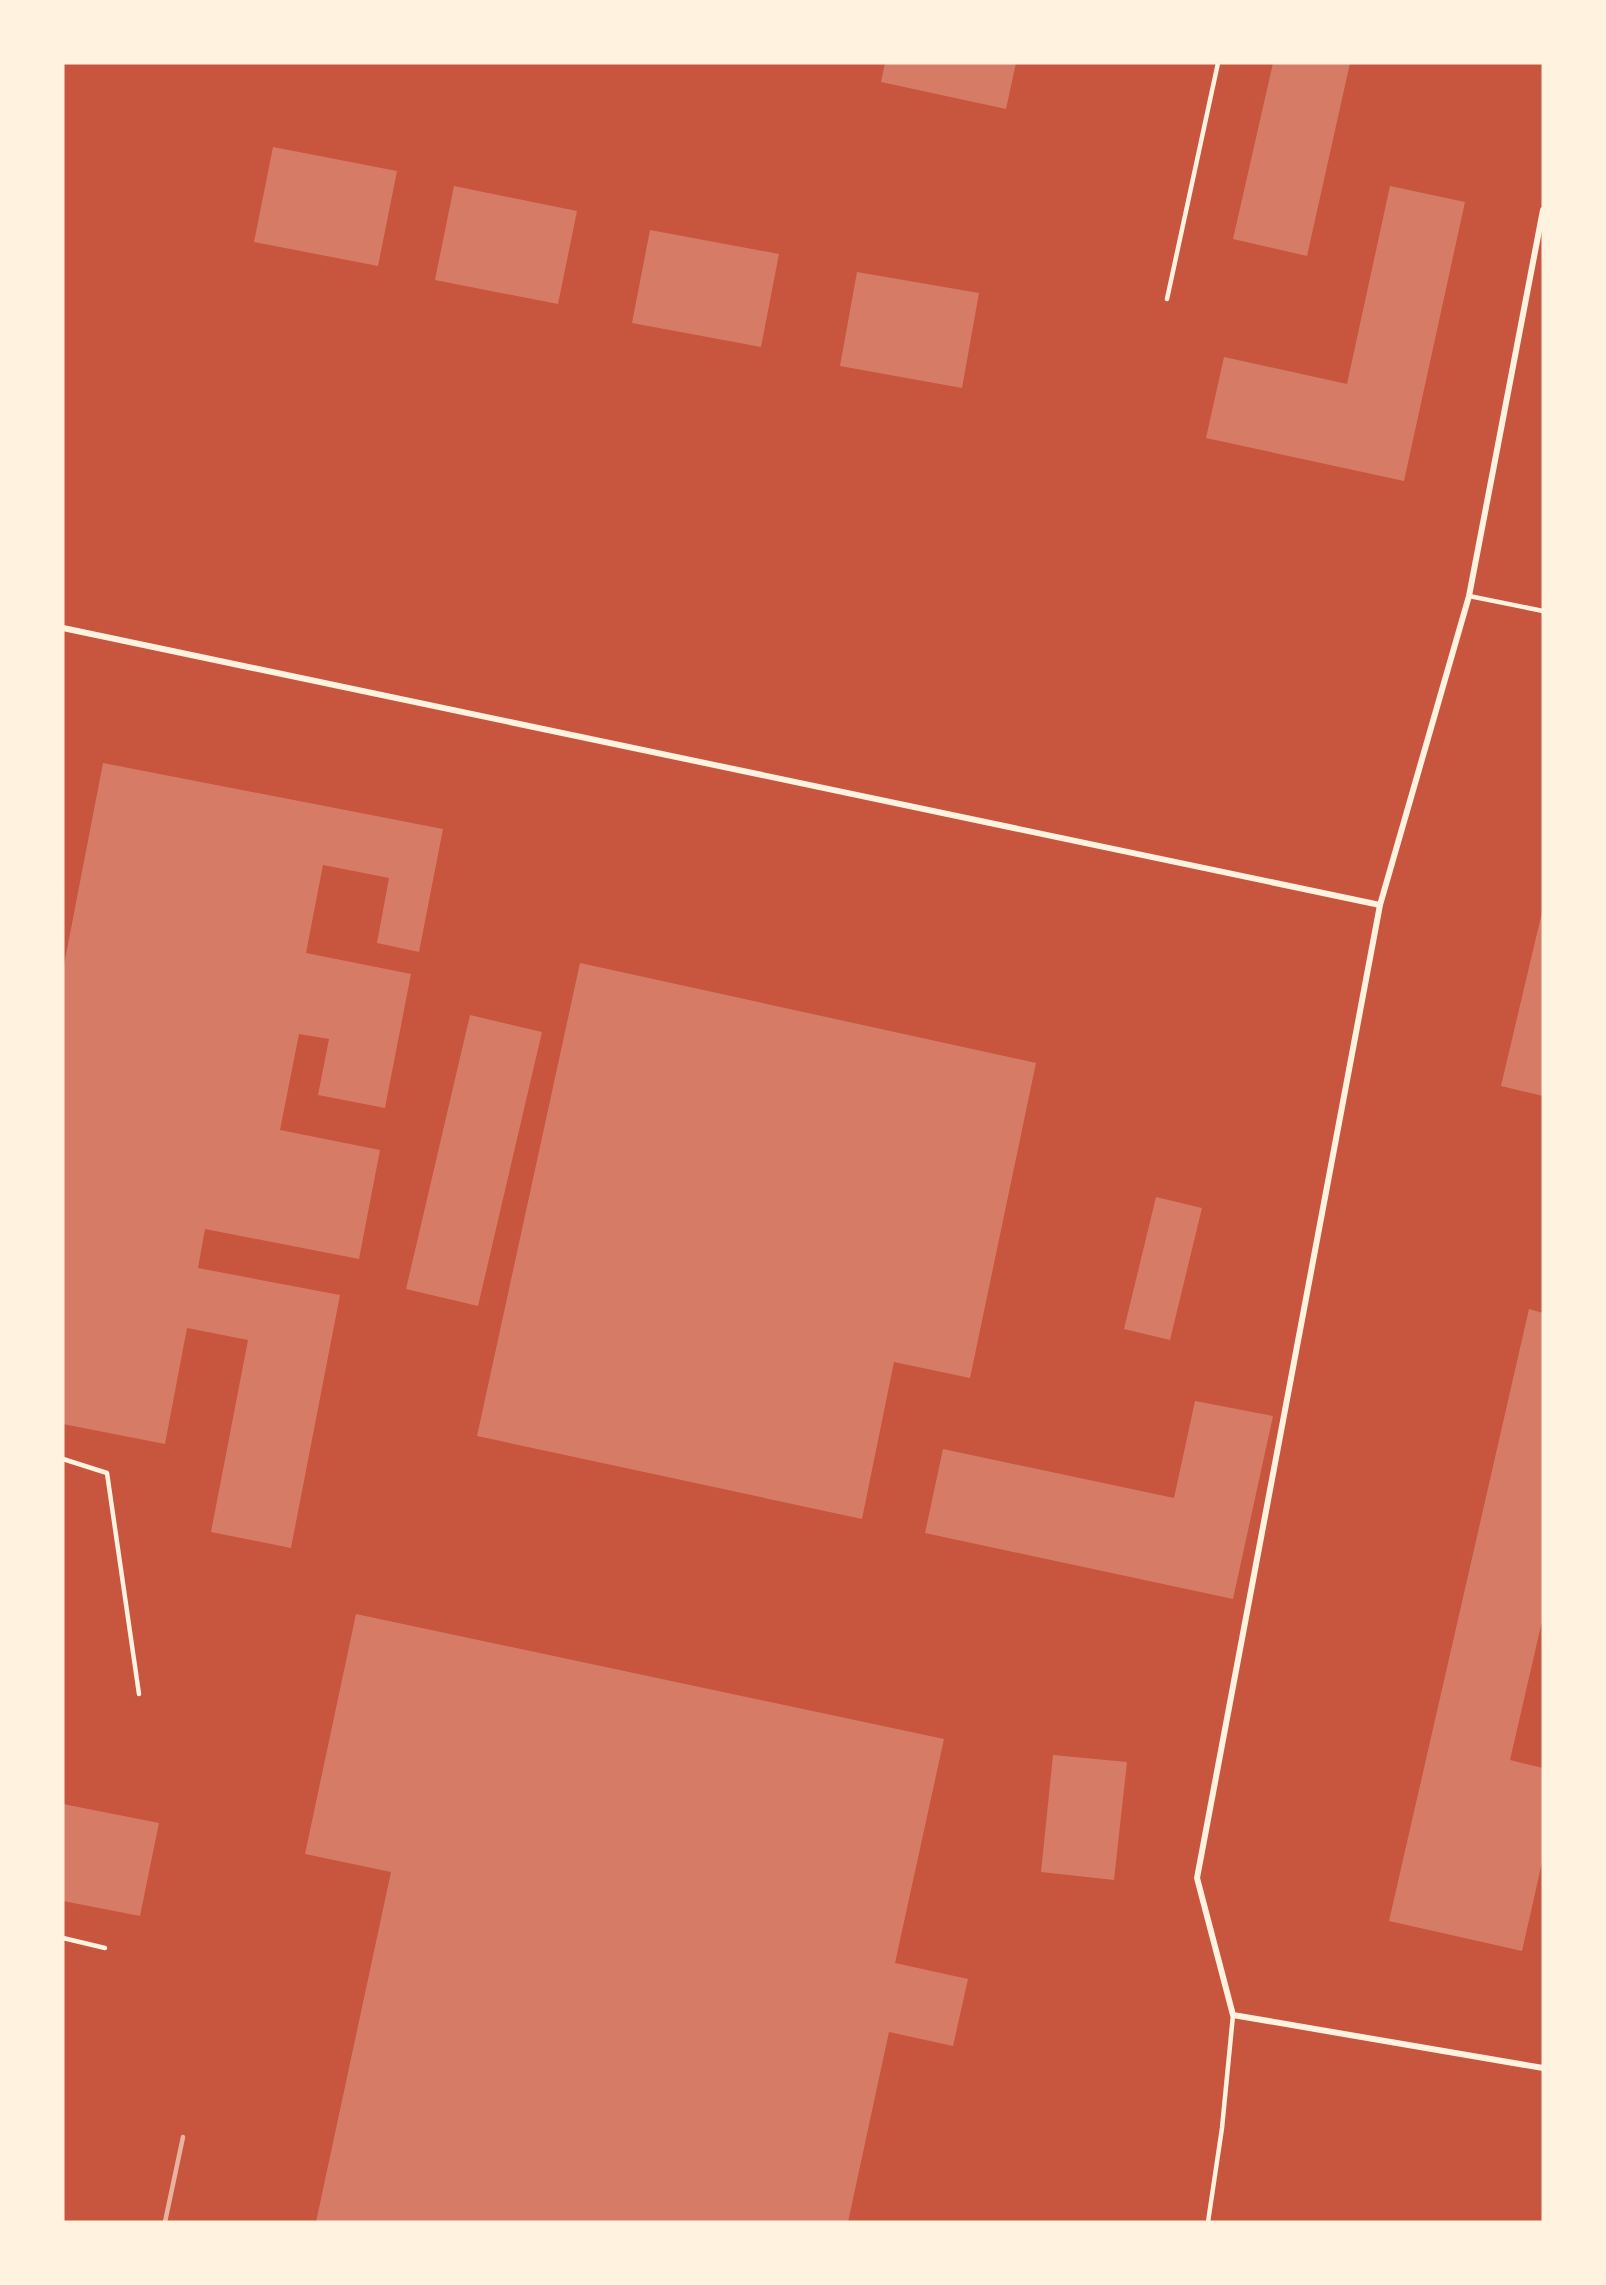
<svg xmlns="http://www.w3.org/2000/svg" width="1606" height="2285" font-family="'Golos Text',sans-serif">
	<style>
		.building { fill: #d67c66 }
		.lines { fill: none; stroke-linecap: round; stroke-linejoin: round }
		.service { stroke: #fff3e0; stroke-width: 4.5 }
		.minor { stroke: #fff3e0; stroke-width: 6 }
		.rail { stroke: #e9b49f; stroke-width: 4.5 }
	</style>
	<rect width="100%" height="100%" fill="#c8553d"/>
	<g class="building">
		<polygon points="885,63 1016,63 1006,109 881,82"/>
		<polygon points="1273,63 1350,63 1307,256 1233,239"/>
		<polygon points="273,147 397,171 378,266 254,242"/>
		<polygon points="454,186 577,211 558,304 435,280"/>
		<polygon points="1390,186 1465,202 1404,481 1206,438 1224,357 1347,384"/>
		<polygon points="650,230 779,254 761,347 632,323"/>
		<polygon points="857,272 979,293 962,388 840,366"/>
		<polygon points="103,763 443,829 419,952 377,943 389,878 323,865 306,953 411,974 385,1108 318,1095 329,1039 299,1034 280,1130 380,1150 359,1259 205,1229 198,1268 340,1295 291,1548 211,1532 248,1340 187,1328 165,1444 63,1424 63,970"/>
		<polygon points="1542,912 1543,912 1543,1096 1501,1086"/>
		<polygon points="580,963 1036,1063 970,1378 894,1362 862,1519 477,1436"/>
		<polygon points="470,1015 542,1032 478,1306 406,1289"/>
		<polygon points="1156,1197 1202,1208 1170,1340 1124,1329"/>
		<polygon points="1529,1309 1543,1313 1543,1617 1510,1760 1543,1768 1543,1858 1522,1951 1389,1921"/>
		<polygon points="1195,1401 1273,1416 1233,1599 925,1533 943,1449 1174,1498"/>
		<polygon points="356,1614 944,1739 895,1963 968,1979 953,2046 889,2032 848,2222 316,2222 391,1872 305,1854"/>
		<polygon points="1053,1755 1127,1762 1114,1880 1041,1872"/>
		<polygon points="63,1804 159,1823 140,1916 63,1901"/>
	</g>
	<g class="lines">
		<g class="service">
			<polyline points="1167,299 1218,63"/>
			<polyline points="1469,596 1543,611"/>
			<polyline points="63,1459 107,1473 139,1694"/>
			<polyline points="63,1938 105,1948"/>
			<polyline points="1208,2222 1222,2128 1233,2015"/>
		</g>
		<g class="minor">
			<polyline points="1543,210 1469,596 1380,905 1197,1878 1233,2015 1543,2068"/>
			<polyline points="63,628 1380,905"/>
		</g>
		<polyline class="rail" points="165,2222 183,2137"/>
	</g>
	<rect width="1606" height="2285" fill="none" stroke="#fff3e0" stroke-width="129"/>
</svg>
